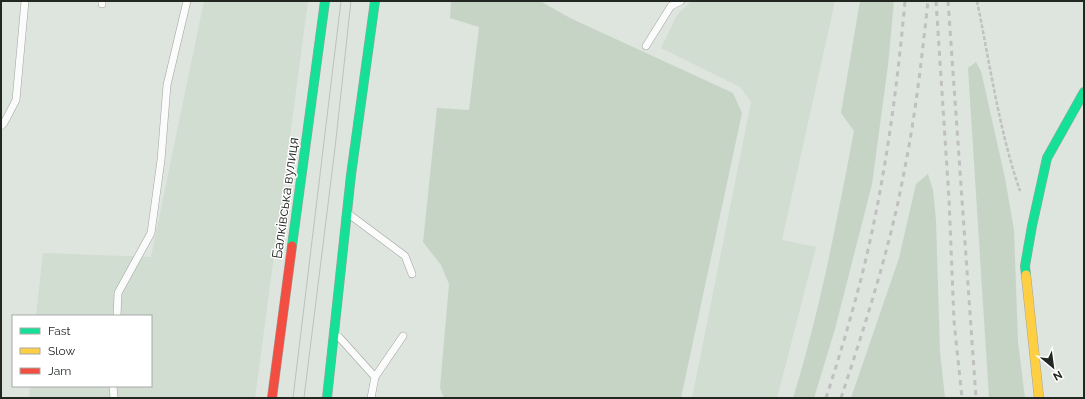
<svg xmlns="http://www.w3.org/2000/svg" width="1085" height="399" font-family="Raleway,sans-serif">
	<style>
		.built { fill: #d0ddd0 }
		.green { fill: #c6d4c6 }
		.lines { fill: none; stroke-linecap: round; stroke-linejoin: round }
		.lane-casing { stroke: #9fa49f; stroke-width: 8 }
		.fast-casing { stroke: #9fa49f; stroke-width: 10 }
		.slow-casing { stroke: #9fa49f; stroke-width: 10 }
		.jam-casing { stroke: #9fa49f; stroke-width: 10 }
		.path { stroke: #bfc2bf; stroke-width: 2.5; stroke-dasharray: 4 2; stroke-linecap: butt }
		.lane { stroke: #fafbfa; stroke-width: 7 }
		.fast { stroke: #16e098; stroke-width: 9 }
		.slow { stroke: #ffcf43; stroke-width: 9 }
		.jam { stroke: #f24e42; stroke-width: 9 }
		.tram { stroke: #bfc0bf; stroke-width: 1 }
		.rail { stroke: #bfc0bf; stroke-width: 3; stroke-dasharray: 5 5; stroke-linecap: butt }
		.labels { text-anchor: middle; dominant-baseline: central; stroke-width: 3; stroke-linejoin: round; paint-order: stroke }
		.street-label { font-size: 14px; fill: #222722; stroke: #fff }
	</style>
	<rect width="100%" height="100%" fill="#dee4de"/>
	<g class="built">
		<polygon points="204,1 308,1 255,398 29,398 30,386 151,386 151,316 36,316 43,253 151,257"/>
		<polygon points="691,1 835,1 782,240 816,247 777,398 691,398 693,394 751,102 740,87 661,48 677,15"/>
	</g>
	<g class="green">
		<polygon points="451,1 540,1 570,18 733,93 742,113 681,398 444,398 440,388 449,284 441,265 423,242 437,108 469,110 479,27 450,18"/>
		<path d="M860,1H894L888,65L872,184L835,329L814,398H793C820,311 837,220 854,131L841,113Z"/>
		<polygon points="976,62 981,71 1005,178 1014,230 1018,342 1025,398 989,398 968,68"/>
		<polygon points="928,174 933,190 936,220 940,352 945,398 851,398 899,258 916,184"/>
	</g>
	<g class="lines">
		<defs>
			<g id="lane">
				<polyline points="102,4 102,1"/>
				<polyline points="646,46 671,6 681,1"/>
				<polyline points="1,126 4,123 16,100 25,1"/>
				<polyline points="350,215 405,256 412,274"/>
				<polyline points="117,316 118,293 151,233 161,160 167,85 187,1"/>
				<polyline points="339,337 375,377 371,398"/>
				<polyline points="375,377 403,336"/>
				<polyline points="113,386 114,398"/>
			</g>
			<g id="fast">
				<polyline points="292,246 325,1"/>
				<polyline points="1026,275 1025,266 1032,226 1047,158 1084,92"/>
				<polyline points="327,398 351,175 375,1"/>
			</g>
			<polyline id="slow" points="1026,275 1039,398"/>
			<polyline id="jam" points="272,398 292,246"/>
		</defs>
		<use href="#lane" class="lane-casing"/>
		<use href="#fast" class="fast-casing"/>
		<use href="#slow" class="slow-casing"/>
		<use href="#jam" class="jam-casing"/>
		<path class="path" d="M977,1C990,64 999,130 1020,191"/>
		<use href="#lane" class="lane"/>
		<use href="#fast" class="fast"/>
		<use href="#slow" class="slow"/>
		<use href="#jam" class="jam"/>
		<g class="tram">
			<polyline points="293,398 341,1"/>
			<polyline points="304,398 335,148 351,1"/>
		</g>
		<g class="rail">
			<polyline points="936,1 949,199 954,321 962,398"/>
			<polyline points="948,1 976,398"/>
			<path d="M826,398C840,355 853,311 864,267C885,180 897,90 905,1"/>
			<path d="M841,398C866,322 891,245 905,167C916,112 922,56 928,1"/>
		</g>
	</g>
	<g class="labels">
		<g class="street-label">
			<text transform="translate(285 198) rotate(-82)">Балківська вулиця</text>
		</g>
	</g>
	<rect width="1085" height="399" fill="none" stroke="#222722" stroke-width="4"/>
	<rect x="12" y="315" width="140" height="72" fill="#ffffff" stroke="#a7a9a7"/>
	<rect x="20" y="328" width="20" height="6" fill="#16e098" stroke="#a7a9a7"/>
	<text x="48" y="335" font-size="12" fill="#222722">Fast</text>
	<rect x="20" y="348" width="20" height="6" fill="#ffcf43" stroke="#a7a9a7"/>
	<text x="48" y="355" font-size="12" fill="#222722">Slow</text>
	<rect x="20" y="368" width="20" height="6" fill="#f24e42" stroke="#a7a9a7"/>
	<text x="48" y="375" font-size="12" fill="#222722">Jam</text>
	<g transform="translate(1053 367) rotate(151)" stroke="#ffffff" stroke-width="3" paint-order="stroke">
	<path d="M0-3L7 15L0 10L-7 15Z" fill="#222722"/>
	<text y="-6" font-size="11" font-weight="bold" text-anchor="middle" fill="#222722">N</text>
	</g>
</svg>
